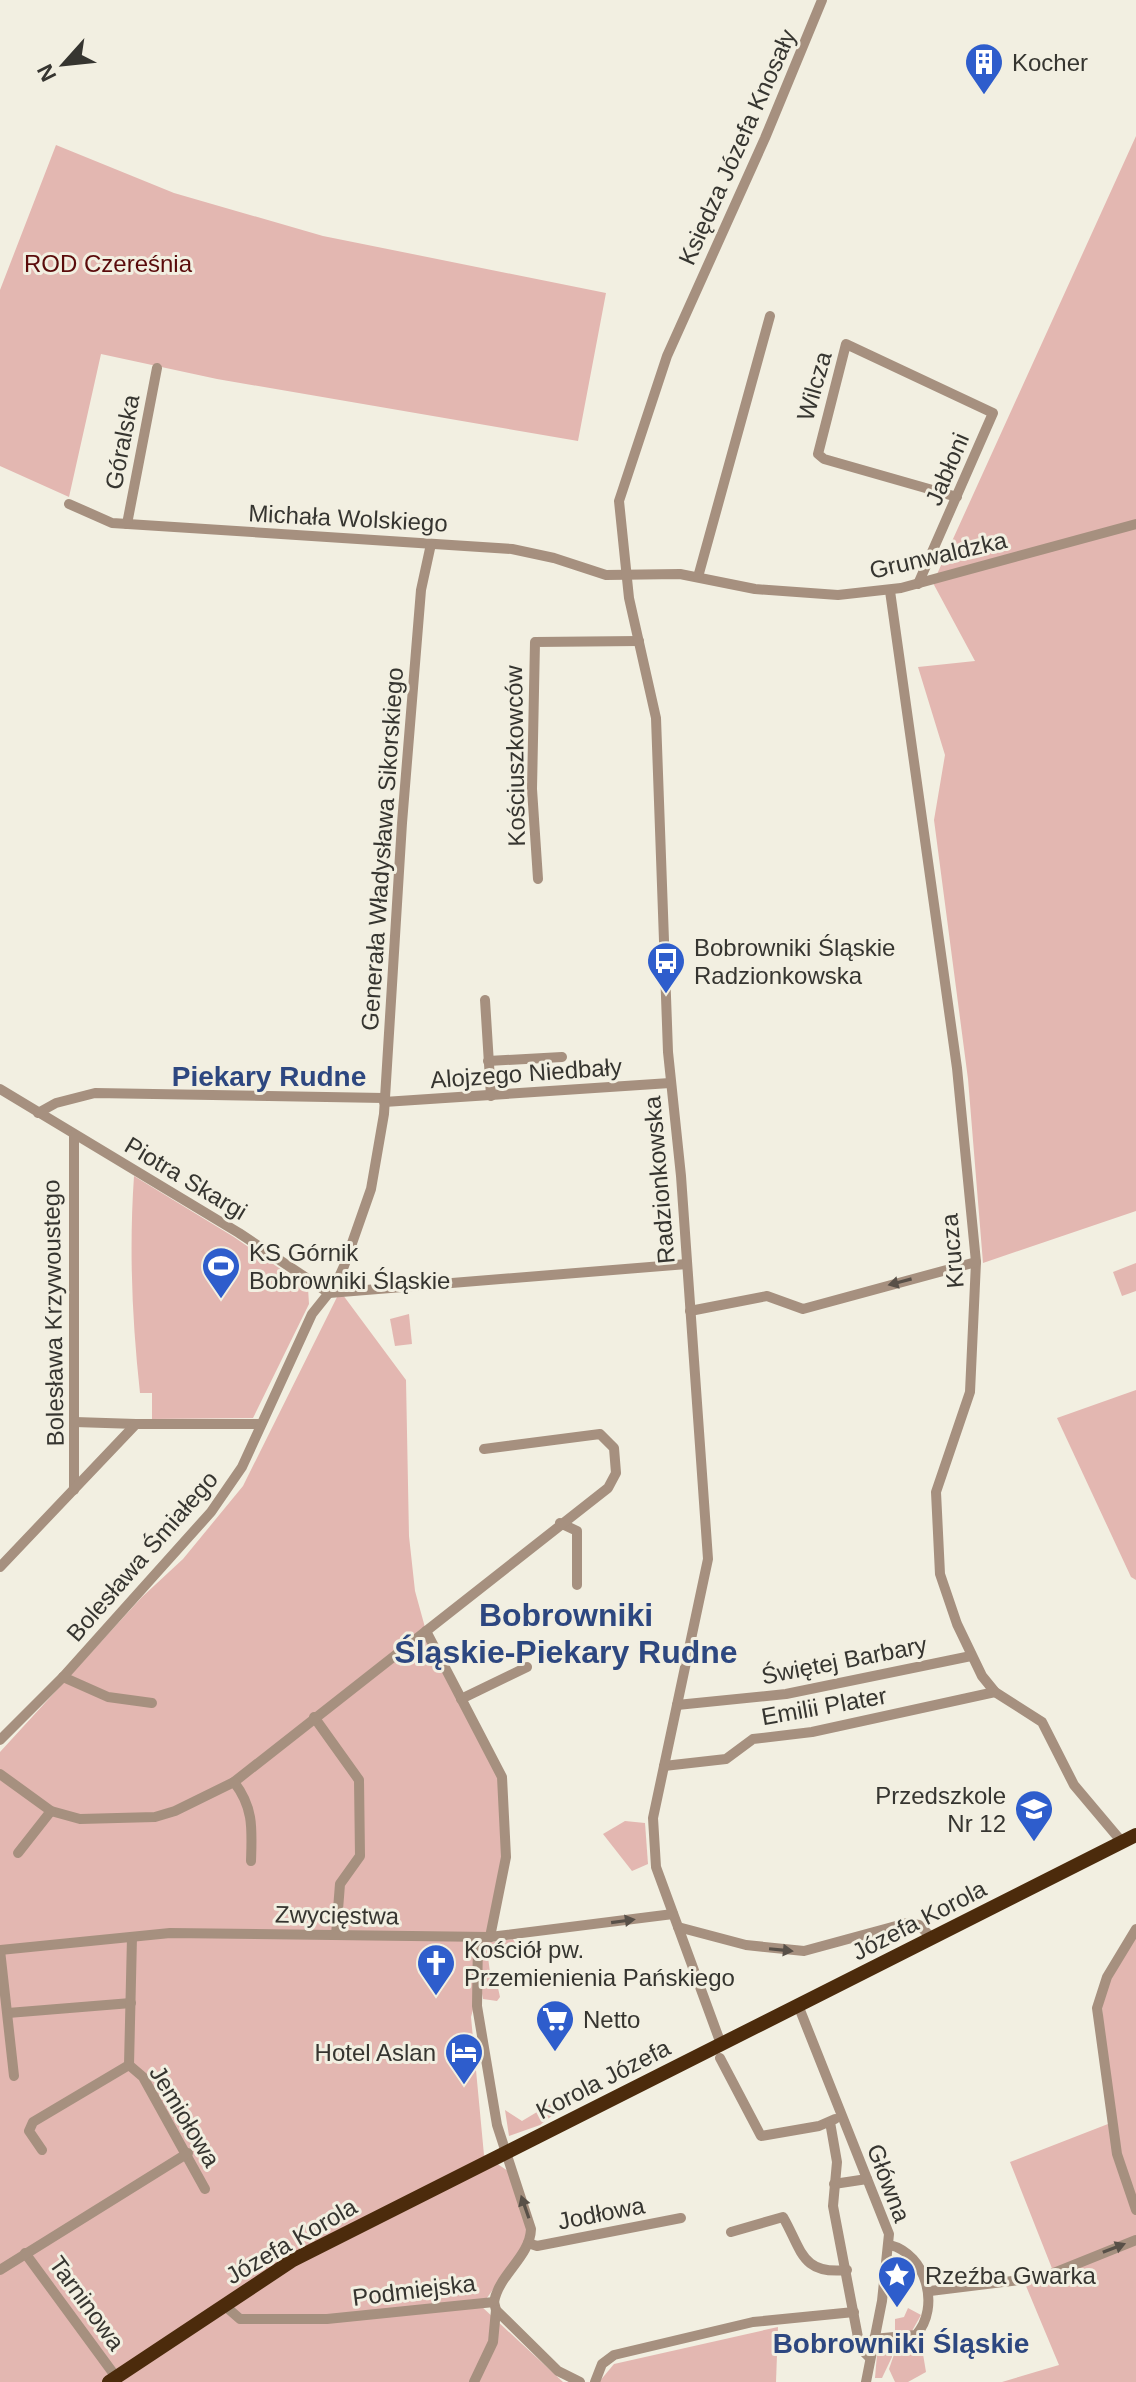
<svg xmlns="http://www.w3.org/2000/svg" width="1136" height="2382" font-family="Arial,sans-serif">
	<style>
		.green { fill: #e3b7b1 }
		.lines { fill: none; stroke-linecap: round; stroke-linejoin: round }
		.minor { stroke: #a6907f; stroke-width: 10 }
		.highway { stroke: #4c2b0c; stroke-width: 14 }
		.oneway { fill: #585048 }
		.labels { text-anchor: middle; dominant-baseline: central; stroke-width: 6; stroke-linejoin: round; paint-order: stroke }
		.poi-label { font-size: 24px; fill: #363530; stroke: #f2efe1; text-anchor: start }
		.street-label { font-size: 24px; fill: #363530; stroke: #f2efe1 }
		.park-label { font-size: 24px; fill: #5a0b0b; stroke: #f2efe1 }
		.quarter-label { font-size: 28px; font-weight: bold; fill: #2d4780; stroke: #f2efe1 }
		.district-label { font-size: 32px; font-weight: bold; fill: #2d4780; stroke: #f2efe1 }
	</style>
	<rect width="100%" height="100%" fill="#f2efe1"/>
	<g class="green">
		<polygon points="1136,136 1136,1211 983,1263 968,1079 934,820 945,755 918,667 975,661 933,583"/>
		<polygon points="56,145 174,193 323,236 606,293 578,441 217,379 101,354 69,497 0,466 0,290"/>
		<path d="M134,1176L234,1237L308,1288L309,1304L253,1418L152,1419V1393H140C132,1320 129,1249 134,1176Z"/>
		<polygon points="1136,1263 1136,1291 1122,1296 1113,1272"/>
		<polygon points="340,1291 406,1380 409,1536 415,1591 426,1631 498,1778 506,1827 492,1942 513,1939 518,1948 505,1951 504,1947 496,1949 495,1956 488,1957 492,1988 498,1988 500,1997 497,2001 483,1999 480,1983 471,2017 484,2155 508,2171 529,2232 516,2258 481,2306 563,2382 0,2382 0,1752 142,1597 183,1559 243,1486"/>
		<polygon points="409,1314 412,1344 395,1346 390,1319"/>
		<polygon points="1136,1390 1136,1580 1131,1577 1057,1418"/>
		<polygon points="625,1821 645,1823 648,1864 632,1871 603,1834"/>
		<polygon points="1136,1927 1136,2382 1002,2382 1059,2365 1026,2286 1055,2276 1010,2162 1108,2124 1101,1986"/>
		<polygon points="552,2103 557,2112 540,2125 509,2136 505,2110 522,2121"/>
		<polygon points="908,2308 921,2315 912,2331 895,2334 895,2319 904,2317"/>
		<polygon points="778,2327 776,2382 599,2382 614,2364"/>
		<polygon points="916,2342 922,2348 926,2372 908,2382 895,2382 889,2369 898,2343"/>
		<polygon points="891,2344 892,2357 882,2378 875,2378 877,2354"/>
	</g>
	<g class="lines">
		<g class="minor">
			<polyline points="69,504 112,523 512,549 554,558 606,575 680,574 755,589 838,595 901,588 1136,524"/>
			<polyline points="127,524 157,368"/>
			<polyline points="698,577 770,316"/>
			<polyline points="918,584 993,413 846,344 818,454 824,459 957,497"/>
			<polyline points="890,591 957,1068 976,1262 970,1392 936,1492 940,1574 957,1624 982,1676 995,1692 1042,1722 1074,1785 1122,1842"/>
			<polyline points="538,879 532,789 535,642 639,641"/>
			<polyline points="485,1000 491,1096"/>
			<polyline points="488,1061 562,1057"/>
			<polyline points="0,1089 239,1233 329,1293 687,1264"/>
			<polyline points="384,1102 670,1083"/>
			<polyline points="38,1113 56,1103 95,1093 384,1098"/>
			<polyline points="74,1135 74,1490"/>
			<polyline points="690,1311 767,1296 803,1309 976,1262"/>
			<polyline points="75,1422 136,1424"/>
			<polyline points="560,1523 577,1531 577,1585"/>
			<polyline points="0,1567 136,1424 261,1424"/>
			<polyline points="426,1631 502,1777 506,1857 490,1937"/>
			<polyline points="63,1677 108,1697 152,1703"/>
			<polyline points="461,1699 527,1667"/>
			<polyline points="677,1705 786,1694 971,1656"/>
			<polyline points="314,1717 359,1780 360,1856 340,1884 336,1935"/>
			<polyline points="0,1740 63,1677 211,1512 242,1467 312,1314 336,1284 344,1266 371,1189 384,1114 402,823 421,590 431,544"/>
			<polyline points="664,1766 726,1759 753,1739 812,1732 995,1692"/>
			<polyline points="0,1774 51,1811 80,1819 155,1817 175,1811 234,1782 608,1488 616,1473 614,1448 600,1434 484,1449"/>
			<path d="M234,1782C254,1808 252,1829 251,1861"/>
			<polyline points="18,1853 51,1811"/>
			<polyline points="678,1927 746,1945 804,1951 907,1923 919,1925 932,1938"/>
			<polyline points="1136,1929 1107,1977 1097,2008 1117,2154 1136,2210"/>
			<path d="M478,1938L477,2006L497,2125L531,2229C530,2257 499,2274 494,2302"/>
			<polyline points="0,1950 170,1933 490,1937 673,1914"/>
			<polyline points="0,1950 14,2076"/>
			<polyline points="798,2005 889,2234 882,2301 866,2382"/>
			<polyline points="8,2013 131,2003"/>
			<polyline points="721,2044 656,1867 653,1818 708,1559 681,1176 668,1052 656,718 629,598 619,501 667,356 765,138 822,0"/>
			<polyline points="720,2058 761,2136 819,2126 835,2119"/>
			<polyline points="129,2065 143,2077 205,2189"/>
			<polyline points="830,2122 837,2162 833,2206 860,2348 869,2357"/>
			<polyline points="42,2150 29,2131 33,2122 129,2065 132,1937"/>
			<polyline points="834,2184 867,2179"/>
			<path d="M731,2232L783,2217C802,2250 801,2275 847,2270"/>
			<polyline points="528,2243 537,2246 681,2218"/>
			<polyline points="25,2253 116,2377"/>
			<polyline points="0,2270 188,2153"/>
			<polyline points="930,2291 1044,2277 1136,2240"/>
			<polyline points="494,2302 496,2310 558,2371 580,2382"/>
			<polyline points="224,2305 240,2319 327,2319 494,2302"/>
			<path d="M873,2339L916,2335C941,2307 926,2254 890,2245"/>
			<polyline points="474,2382 493,2342 496,2310"/>
			<polyline points="595,2382 602,2364 614,2355 753,2322 854,2312"/>
		</g>
		<polyline class="highway" points="109,2382 293,2260 1136,1835"/>
	</g>
	<defs><path id="oneway-solid" d="M-6-.8H1V-3.2L6.5 0L1 3.2V.8H-6Z" transform="scale(2)"/></defs>
	<g class="oneway">
		<use href="#oneway-solid" transform="translate(900 1282) rotate(165)"/>
		<use href="#oneway-solid" transform="translate(623 1921) rotate(-8)"/>
		<use href="#oneway-solid" transform="translate(781 1950) rotate(6)"/>
		<use href="#oneway-solid" transform="translate(525 2207) rotate(-109)"/>
		<use href="#oneway-solid" transform="translate(1114 2248) rotate(-21)"/>
	</g>
	<defs>
		<symbol id="building-pin" viewBox="-11 -11 22 30"><path d="M0 17L-7.5 6A9.5 9.5 0 1 1 7.5 6Z" fill="#2e5dcc" stroke="#f2efe1"/><path d="M-4-6H4V6H1V3H-1V6H-4ZM-2.5-4.3h1.7v1.8h-1.7ZM.8-4.3h1.7v1.8H.8ZM-2.5-1h1.7V.8h-1.7ZM.8-1h1.7V.8H.8Z" fill="#fff"/></symbol>
		<symbol id="bus-pin" viewBox="-11 -11 22 30"><path d="M0 17L-7.5 6A9.5 9.5 0 1 1 7.5 6Z" fill="#2e5dcc" stroke="#f2efe1"/><path d="M-5-6H5V4H4V6H2V4H-2V6H-4V4H-5ZM-3.5-4V0h7V-4ZM-3.5 1.2v1.5H-2V1.2ZM2 1.2v1.5H3.5V1.2Z" fill="#fff"/></symbol>
		<symbol id="stadium-pin" viewBox="-11 -11 22 30"><path d="M0 17L-7.5 6A9.5 9.5 0 1 1 7.5 6Z" fill="#2e5dcc" stroke="#f2efe1"/><path d="M0-5a6.5 5 0 1 0 0 10a6.5 5 0 1 0 0-10ZM-3.5-1.8h7v3.6h-7Z" fill="#fff"/></symbol>
		<symbol id="school-pin" viewBox="-11 -11 22 30"><path d="M0 17L-7.5 6A9.5 9.5 0 1 1 7.5 6Z" fill="#2e5dcc" stroke="#f2efe1"/><path d="M0-5L7-2L0 1L-7-2ZM-4 1L0 2.5L4 1V4Q0 6-4 4Z" fill="#fff"/></symbol>
		<symbol id="church-pin" viewBox="-11 -11 22 30"><path d="M0 17L-7.5 6A9.5 9.5 0 1 1 7.5 6Z" fill="#2e5dcc" stroke="#f2efe1"/><path d="M-1.2-6h2.4v3.5h3.3v2.4h-3.3V6h-2.4V-.1h-3.3v-2.4h3.3Z" fill="#fff"/></symbol>
		<symbol id="supermarket-pin" viewBox="-11 -11 22 30"><path d="M0 17L-7.5 6A9.5 9.5 0 1 1 7.5 6Z" fill="#2e5dcc" stroke="#f2efe1"/><path d="M-6-5.5h2.5l.6 2H6L4.5 2H-2.5L-4.4-4H-6ZM-1.5 3.2a1.3 1.3 0 1 0 .1 0ZM3 3.2a1.3 1.3 0 1 0 .1 0Z" fill="#fff"/></symbol>
		<symbol id="hotel-pin" viewBox="-11 -11 22 30"><path d="M0 17L-7.5 6A9.5 9.5 0 1 1 7.5 6Z" fill="#2e5dcc" stroke="#f2efe1"/><path d="M-6-4.5h1.5V1H6V5H4.5V3h-9V5H-6ZM-4 0a1.8 1.8 0 1 1 3.6 0ZM.5 0V-2.5h3Q6-2.5 6 0Z" fill="#fff"/></symbol>
		<symbol id="sight-pin" viewBox="-11 -11 22 30"><path d="M0 17L-7.5 6A9.5 9.5 0 1 1 7.5 6Z" fill="#2e5dcc" stroke="#f2efe1"/><path d="M0-6L1.8-2.2L6-1.7L2.9 1.2L3.7 5.4L0 3.3L-3.7 5.4L-2.9 1.2L-6-1.7L-1.8-2.2Z" fill="#fff"/></symbol>
	</defs>
	<g fill-rule="evenodd">
		<use href="#building-pin" x="962" y="40" width="44" height="60"/>
		<use href="#bus-pin" x="644" y="939" width="44" height="60"/>
		<use href="#stadium-pin" x="199" y="1244" width="44" height="60"/>
		<use href="#school-pin" x="1012" y="1787" width="44" height="60"/>
		<use href="#church-pin" x="414" y="1941" width="44" height="60"/>
		<use href="#supermarket-pin" x="533" y="1997" width="44" height="60"/>
		<use href="#hotel-pin" x="442" y="2030" width="44" height="60"/>
		<use href="#sight-pin" x="875" y="2253" width="44" height="60"/>
	</g>
	<g class="labels">
		<g class="poi-label">
			<text x="1012" y="62">Kocher</text>
			<text x="694" y="947">Bobrowniki Śląskie<tspan x="694" dy="28">Radzionkowska</tspan></text>
			<text x="249" y="1252">KS Górnik<tspan x="249" dy="28">Bobrowniki Śląskie</tspan></text>
			<text x="1006" y="1795" text-anchor="end">Przedszkole<tspan x="1006" dy="28">Nr 12</tspan></text>
			<text x="464" y="1949">Kościół pw.<tspan x="464" dy="28">Przemienienia Pańskiego</tspan></text>
			<text x="583" y="2019">Netto</text>
			<text x="436" y="2052" text-anchor="end">Hotel Aslan</text>
			<text x="925" y="2275">Rzeźba Gwarka</text>
		</g>
		<g class="street-label">
			<text transform="translate(737 147) rotate(-66)">Księdza Józefa Knosały</text>
			<text transform="translate(814 386) rotate(-74)">Wilcza</text>
			<text transform="translate(122 442) rotate(-79)">Góralska</text>
			<text transform="translate(947 469) rotate(-67)">Jabłoni</text>
			<text transform="translate(348 518) rotate(3)">Michała Wolskiego</text>
			<text transform="translate(938 555) rotate(-13)">Grunwaldzka</text>
			<text transform="translate(515 756) rotate(-91)">Kościuszkowców</text>
			<text transform="translate(382 849) rotate(-86)">Generała Władysława Sikorskiego</text>
			<text transform="translate(526 1073) rotate(-4)">Alojzego Niedbały</text>
			<text transform="translate(186 1178) rotate(31)">Piotra Skargi</text>
			<text transform="translate(659 1180) rotate(-95)">Radzionkowska</text>
			<text transform="translate(952 1251) rotate(-95)">Krucza</text>
			<text transform="translate(53 1313) rotate(-91)">Bolesława Krzywoustego</text>
			<text transform="translate(142 1556) rotate(-49)">Bolesława Śmiałego</text>
			<text transform="translate(844 1660) rotate(-11)">Świętej Barbary</text>
			<text transform="translate(824 1706) rotate(-10)">Emilii Plater</text>
			<text transform="translate(337 1915) rotate(1)">Zwycięstwa</text>
			<text transform="translate(919 1920) rotate(-27)">Józefa Korola</text>
			<text transform="translate(603 2079) rotate(-27)">Korola Józefa</text>
			<text transform="translate(185 2116) rotate(59)">Jemiołowa</text>
			<text transform="translate(889 2183) rotate(69)">Główna</text>
			<text transform="translate(601 2213) rotate(-11)">Jodłowa</text>
			<text transform="translate(291 2241) rotate(-30)">Józefa Korola</text>
			<text transform="translate(414 2290) rotate(-7)">Podmiejska</text>
			<text transform="translate(87 2303) rotate(54)">Tarninowa</text>
		</g>
		<g class="park-label">
			<text x="108" y="263">ROD Czereśnia</text>
		</g>
		<g class="quarter-label">
			<text x="269" y="1076">Piekary Rudne</text>
			<text x="901" y="2343">Bobrowniki Śląskie</text>
		</g>
		<g class="district-label">
			<text x="566" y="1615">Bobrowniki<tspan x="566" dy="37">Śląskie-Piekary Rudne</tspan></text>
		</g>
	</g>
	<g transform="translate(64 64) rotate(243)" stroke="#f2efe1" stroke-width="6" paint-order="stroke">
	<path d="M0-6L14 30L0 20L-14 30Z" fill="#363530"/>
	<text y="-12" font-size="22" font-weight="bold" text-anchor="middle" fill="#363530">N</text>
	</g>
</svg>
